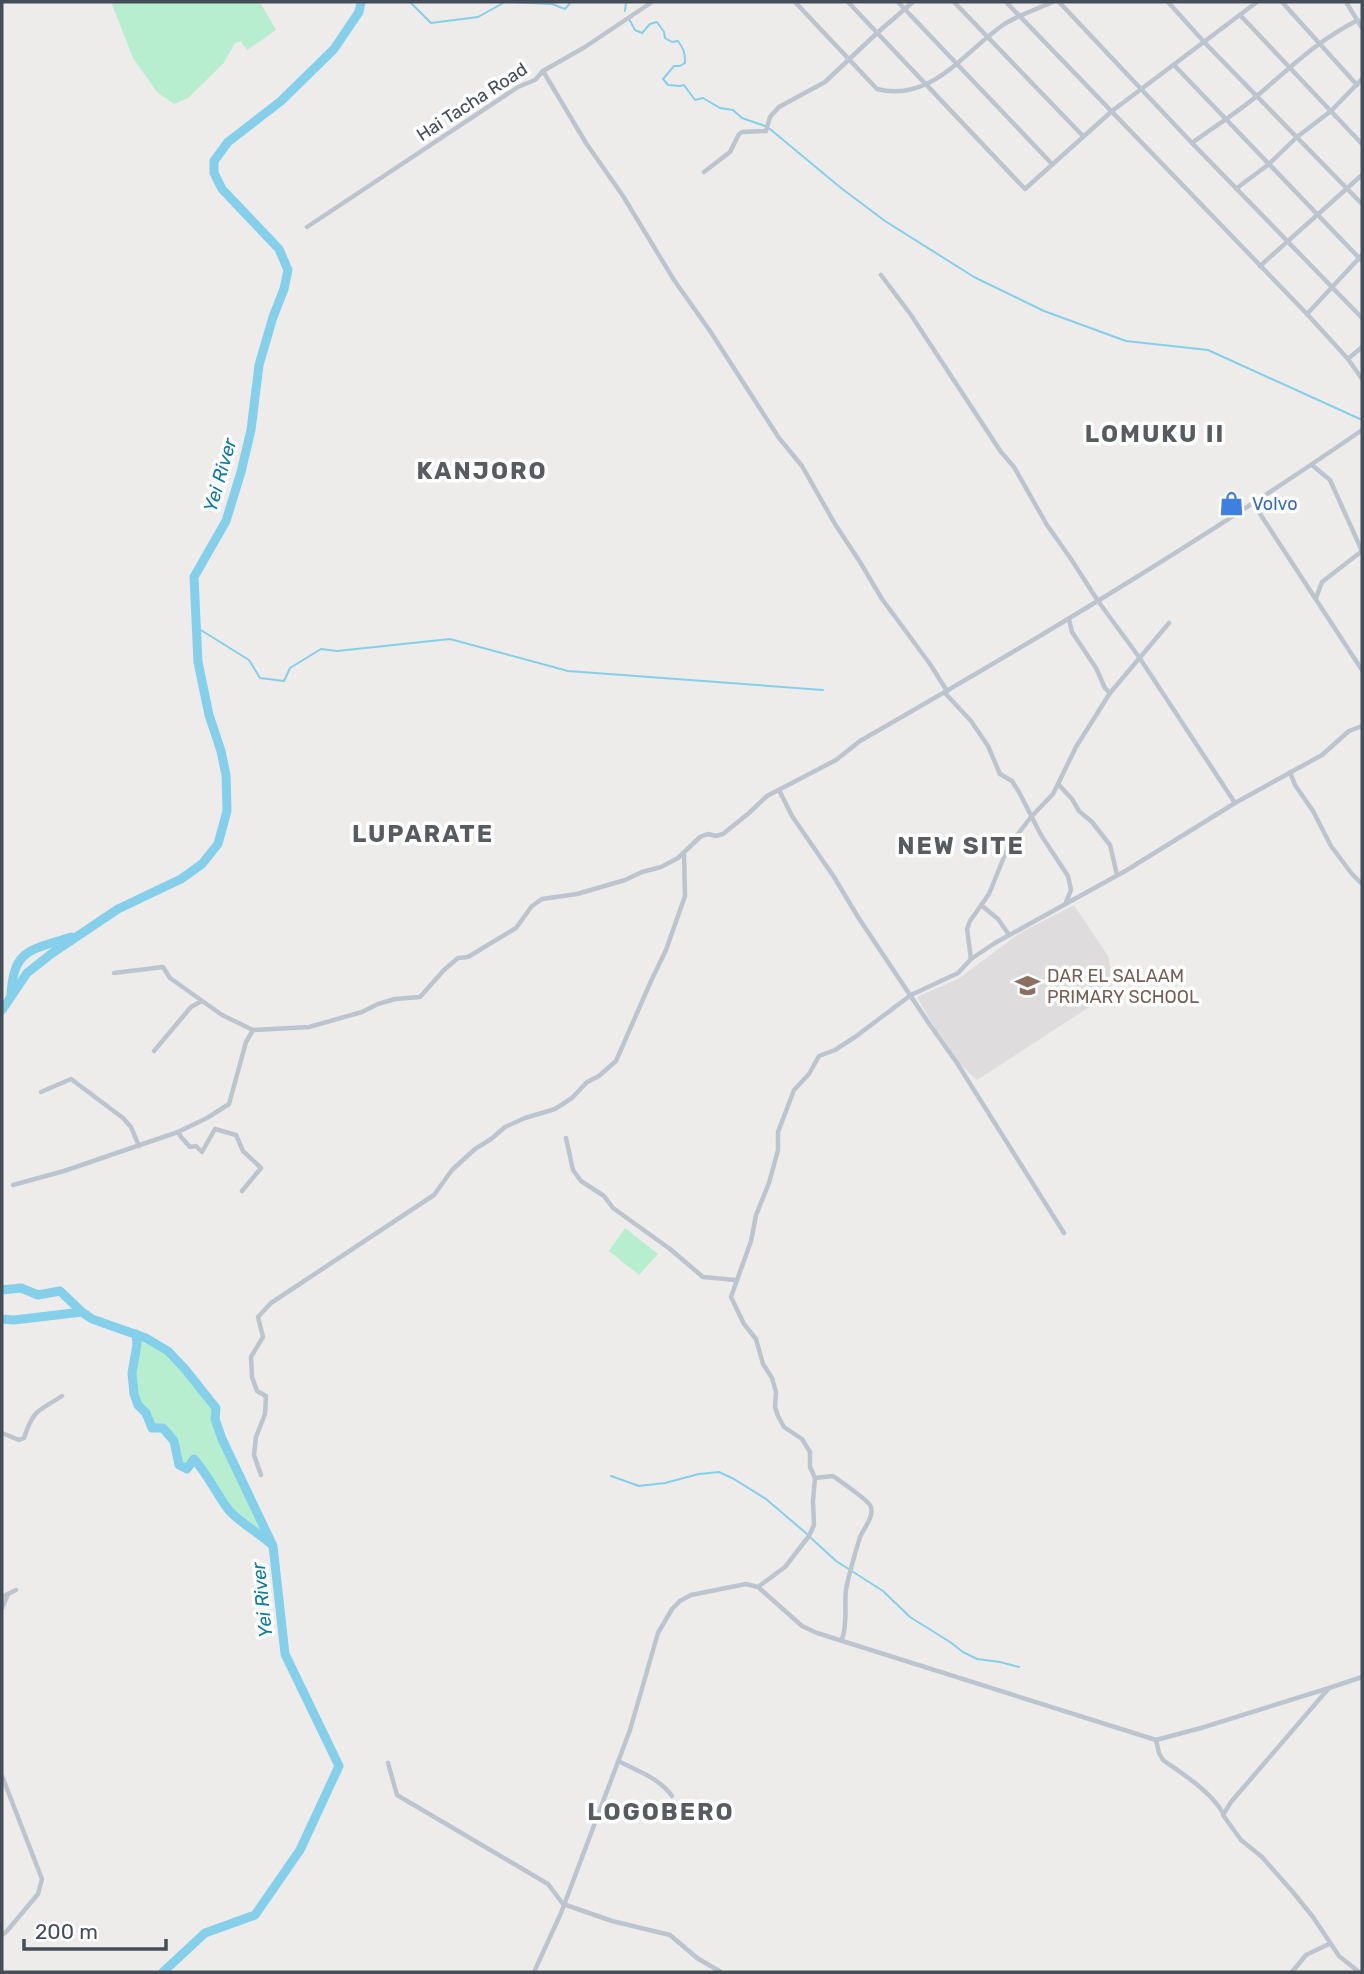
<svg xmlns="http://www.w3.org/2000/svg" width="1364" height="1974" font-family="Rubik,sans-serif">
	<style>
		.education { fill: #dfdcdd }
		.green { fill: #b7eecf }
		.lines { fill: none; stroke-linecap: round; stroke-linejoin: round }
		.stream { stroke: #84d0eb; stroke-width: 2 }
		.river { stroke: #84d0eb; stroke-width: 9 }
		.minor { stroke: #bcc5ce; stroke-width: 4.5 }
		.labels { text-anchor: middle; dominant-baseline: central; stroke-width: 7; stroke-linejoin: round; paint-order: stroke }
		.street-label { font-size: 18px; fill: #444d58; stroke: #fff }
		.shop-label { font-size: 18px; fill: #366cbe; stroke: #fff; text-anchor: start }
		.education-label { font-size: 18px; fill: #785e54; stroke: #fff; text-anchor: start }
		.water-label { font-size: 19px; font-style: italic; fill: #0b7ba4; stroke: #fff }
		.district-label { font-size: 24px; font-weight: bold; letter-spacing: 2px; fill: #585b60; stroke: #fff }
	</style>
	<rect width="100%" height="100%" fill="#eeebeb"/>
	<polygon class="education" points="1074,905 1108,956 1112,976 1111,993 977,1080 961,1065 936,1030 917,997 958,979 1020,933"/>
	<g class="green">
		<polygon points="111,2 260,2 276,30 247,50 241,41 235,43 223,64 188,98 174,104 157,92 133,58"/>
		<polygon points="625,1228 658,1254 639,1275 609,1251"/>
		<path d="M136,1334C171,1347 195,1379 216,1408L215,1419L222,1439L273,1546L253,1529L237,1519L228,1509L207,1473L195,1460L187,1469L179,1465L174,1441L163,1428H152L146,1413L138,1405L134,1394L132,1373L137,1345Z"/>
	</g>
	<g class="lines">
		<g class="stream">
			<polyline points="410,2 431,23 478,17 505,2"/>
			<polyline points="509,2 552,4 565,9 571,2"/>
			<polyline points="625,11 626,2"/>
			<path d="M629,19L635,30L642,33L650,24L657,22L664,32L665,38L672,42L678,41C684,49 685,53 685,63L680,66H674L663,79L668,85L680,86L684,85L695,100L703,98L720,108L733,110L742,118L765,126"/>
			<polyline points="770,129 841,188 885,221 974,277 1044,311 1126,341 1208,350 1360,419"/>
			<polyline points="196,627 249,660 260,678 284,681 290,668 321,649 337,651 450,639 568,671 823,690"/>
			<polyline points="611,1476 639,1486 665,1483 699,1474 719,1472 734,1479 766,1499 807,1534"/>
			<polyline points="811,1538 836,1561 883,1591 910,1617 950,1642 963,1652 977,1659 1000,1662 1019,1667"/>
		</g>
		<g class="river">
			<path d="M11,995C13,948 32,950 71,937"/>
			<polyline points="2,1010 27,973 51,954 118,909 181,879 202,864 218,844 227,811 226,775 221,751 209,715 198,662 194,577 226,521 241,472 251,430 259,365 273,317 284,289 288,270 279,249 222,189 214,173 214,161 228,142 281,101 334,49 359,12 361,2"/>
			<polyline points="2,1290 21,1288 38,1295 60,1291 82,1312 92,1319 146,1338 168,1351 185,1369 216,1408 215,1419 222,1439 273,1546 285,1654 339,1766 300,1850 255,1915 205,1933 163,1972"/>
			<polyline points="2,1319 14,1320 82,1312"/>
			<path d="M136,1334L137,1345L132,1373L134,1394L138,1405L146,1413L152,1428H163L174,1441L179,1465L187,1469L194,1459C208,1475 216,1493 228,1509C237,1521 259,1533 271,1544"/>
		</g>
		<g class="minor">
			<path d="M795,2L877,89C931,103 964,52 1003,25C1018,15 1037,9 1053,2"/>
			<polyline points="848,2 1025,189 1112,111 1257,2"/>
			<polyline points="898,2 1052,164"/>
			<polyline points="954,2 1083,136"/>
			<polyline points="1006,2 1307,314 1348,359 1362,379"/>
			<polyline points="1059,2 1192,143 1362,318"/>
			<polyline points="1168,2 1205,43 1362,204"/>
			<polyline points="1282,2 1357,85"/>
			<polyline points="1346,2 1362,28"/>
			<polyline points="1240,15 1362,144"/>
			<polyline points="1174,65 1362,261"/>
			<polyline points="543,71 586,143 623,196 674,280 710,331 779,438 802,466 835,524 860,562 882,599 930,664 947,691"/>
			<path d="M1192,143C1214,127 1238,112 1258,95C1292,66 1317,41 1358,20"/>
			<polyline points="704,172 730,152 739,134 742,132 766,131 770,117 779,107 825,82 877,33 913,2"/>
			<polyline points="1237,188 1269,164 1297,137 1331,111 1362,79"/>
			<polyline points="307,227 518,87 535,80 543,71 585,47 652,2"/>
			<polyline points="1260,266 1362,175"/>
			<polyline points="881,275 911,315 1001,452 1014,467 1047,525 1071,559 1098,601 1139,657 1235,803"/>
			<polyline points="1307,314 1362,255"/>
			<polyline points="1348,359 1362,347"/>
			<polyline points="1312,465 1330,480 1362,551"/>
			<polyline points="1253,503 1362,670"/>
			<polyline points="1316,598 1322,582 1362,551"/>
			<polyline points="1069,619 1072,632 1096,668 1105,688 1110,693"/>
			<polyline points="945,693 971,721 988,746 1000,774 1012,781 1019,792 1041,835 1068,876 1071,890 1066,902"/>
			<polyline points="1290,772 1295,785 1313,811 1331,846 1352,874 1362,884"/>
			<polyline points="1059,785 1072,799 1079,811 1092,822 1110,845 1117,875"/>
			<polyline points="779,790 792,816 834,877 858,917 930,1025 957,1063 1064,1233"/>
			<polyline points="981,905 998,919 1009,935"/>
			<polyline points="971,959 967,929 970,921 989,894 1008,847 1031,817 1053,794 1076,747 1110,693 1169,623"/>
			<path d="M114,973L163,967L170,978L222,1015L253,1030L309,1027L362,1012L378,1004L395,999L420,997L444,970L458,958L468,957L516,928L532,906L542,899L577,894L625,880L642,872L661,867L678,858L700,837L708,834L716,836L723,834L749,813L767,796L836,760L860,741C1031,643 1200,542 1362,430"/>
			<polyline points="154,1051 191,1007 202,1001"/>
			<polyline points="41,1092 71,1079 123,1118 131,1127 139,1146"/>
			<polyline points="178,1132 181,1137 190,1147 196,1146 202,1152 215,1129 236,1135 243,1151 261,1168 242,1191"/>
			<polyline points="566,1138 573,1170 581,1181 604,1196 613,1208 670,1249 703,1277 736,1280"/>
			<polyline points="13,1185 64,1171 178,1132 207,1118 229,1104 246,1042 253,1030"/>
			<path d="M2,1433L19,1440L24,1438C34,1408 38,1412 62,1396"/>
			<polyline points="261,1475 254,1455 256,1437 265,1414 266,1396 257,1391 252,1377 251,1357 263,1337 258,1317 271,1303 434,1195 452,1170 475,1149 491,1139 505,1127 525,1118 555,1109 572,1098 587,1082 599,1076 616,1061 651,981 666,950 685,896 684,854"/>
			<path d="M815,1478L833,1476C840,1481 870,1501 871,1507C874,1517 864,1528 860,1537C855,1554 849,1573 846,1590C844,1607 848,1623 842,1639"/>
			<polyline points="758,1587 785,1567 809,1536 814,1525 813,1501 815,1478 810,1467 810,1452 802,1439 784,1427 778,1416 775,1407 776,1392 772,1378 763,1364 756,1339 744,1324 731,1297 751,1241 756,1215 769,1183 778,1150 778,1132 794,1090 809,1074 819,1056 835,1050 855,1037 911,995 958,973 971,959 995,943 1127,870 1235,803 1322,755 1349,731 1362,726"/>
			<polyline points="2,1597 16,1590"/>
			<polyline points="2,1608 8,1594"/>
			<path d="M1156,1740L1159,1753L1163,1760C1182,1773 1211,1792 1223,1813"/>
			<path d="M618,1761C638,1771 659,1778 672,1796"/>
			<polyline points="388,1763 397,1795 548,1884 563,1904 612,1921 670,1935 697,1958 721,1972"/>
			<polyline points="2,1776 42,1879 38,1894 7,1931 2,1935"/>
			<polyline points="534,1972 561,1913 630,1730 658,1633 672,1609 680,1601 691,1595 746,1584 758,1587 802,1626 817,1633 1156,1740 1201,1728 1329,1688"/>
			<polyline points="1292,1972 1306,1955 1329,1944"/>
			<polyline points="1359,1972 1339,1956 1313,1917 1292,1891 1262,1857 1241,1840 1223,1815 1231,1802 1329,1688 1362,1677"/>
		</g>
	</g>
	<defs>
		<symbol id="shop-bare" viewBox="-9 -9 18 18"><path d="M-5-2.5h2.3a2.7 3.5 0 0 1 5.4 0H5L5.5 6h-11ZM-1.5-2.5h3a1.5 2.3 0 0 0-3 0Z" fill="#3f7fe0" stroke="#fff" stroke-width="2.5" paint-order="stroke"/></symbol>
		<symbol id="school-bare" viewBox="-9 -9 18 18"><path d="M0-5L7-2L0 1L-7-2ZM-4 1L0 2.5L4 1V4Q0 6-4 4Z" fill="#8d6e63" stroke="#fff" stroke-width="2.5" paint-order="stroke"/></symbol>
	</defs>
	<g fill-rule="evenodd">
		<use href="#shop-bare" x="1214" y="486" width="35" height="35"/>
		<use href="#school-bare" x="1010" y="968" width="35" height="35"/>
	</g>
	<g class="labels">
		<g class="street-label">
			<text transform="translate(472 102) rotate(-33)">Hai Tacha Road</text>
		</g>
		<g class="shop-label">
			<text x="1252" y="504">Volvo</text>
		</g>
		<g class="education-label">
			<text x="1047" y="976">DAR EL SALAAM<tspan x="1047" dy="21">PRIMARY SCHOOL</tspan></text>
		</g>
		<g class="water-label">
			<text transform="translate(220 475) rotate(-74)">Yei River</text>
			<text transform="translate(262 1600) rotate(-96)">Yei River</text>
		</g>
		<g class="district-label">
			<text x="1155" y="434">LOMUKU II</text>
			<text x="482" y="471">KANJORO</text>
			<text x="423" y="834">LUPARATE</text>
			<text x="961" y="846">NEW SITE</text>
			<text x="661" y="1812">LOGOBERO</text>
		</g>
	</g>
	<rect width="1364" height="1974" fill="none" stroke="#444d58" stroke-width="7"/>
	<path d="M24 1939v10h142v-10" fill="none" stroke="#444d58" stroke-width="3.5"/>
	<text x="35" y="1939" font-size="21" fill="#444d58" stroke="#ffffff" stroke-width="5" paint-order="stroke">200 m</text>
</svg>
